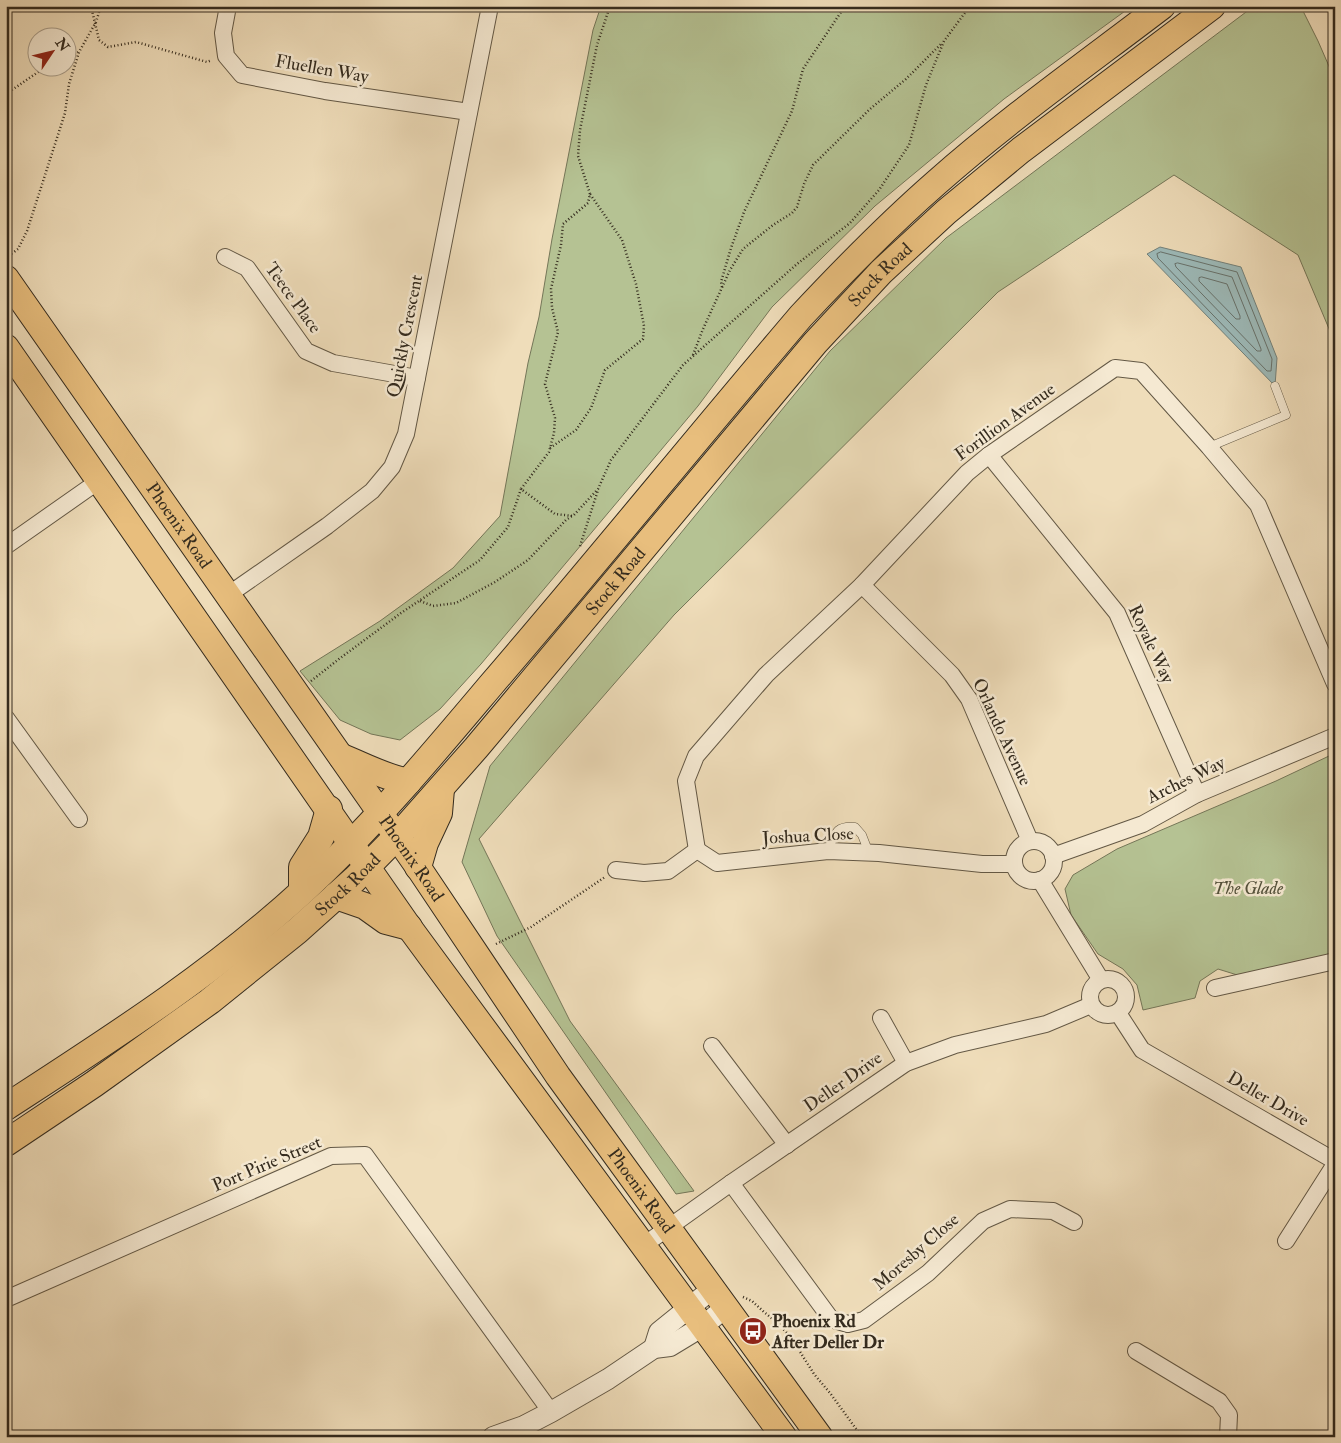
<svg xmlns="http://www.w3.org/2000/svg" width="1341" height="1443" font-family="'IM FELL Double Pica',serif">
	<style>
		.green { fill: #b5c293; stroke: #747658 }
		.water { fill: #9dbab9; stroke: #73817b }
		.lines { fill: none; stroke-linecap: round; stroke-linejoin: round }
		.shore { stroke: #68726c; stroke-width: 1 }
		.stream { stroke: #73817b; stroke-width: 4.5 }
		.service-casing { stroke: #635845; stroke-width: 9 }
		.minor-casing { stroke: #635845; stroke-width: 18 }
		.tertiary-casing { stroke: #635845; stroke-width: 22 }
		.primary-casing { stroke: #342b1e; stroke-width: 27 }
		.trunk-casing { stroke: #342b1e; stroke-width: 28 }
		.path { stroke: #342b1e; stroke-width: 2.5; stroke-dasharray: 1 2.5; stroke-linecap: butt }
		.service { stroke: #f5e9d2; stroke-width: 8 }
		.minor { stroke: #f5e9d2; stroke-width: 16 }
		.tertiary { stroke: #f5e9d2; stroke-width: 20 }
		.primary { stroke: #e8be7d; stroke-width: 25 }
		.trunk { stroke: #e8be7d; stroke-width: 26 }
		.labels { text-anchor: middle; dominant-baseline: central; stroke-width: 5; stroke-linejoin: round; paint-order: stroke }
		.street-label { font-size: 18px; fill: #342b1e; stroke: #f5e9d2 }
		.park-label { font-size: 18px; font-style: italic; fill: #54513b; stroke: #f5e9d2 }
		.poi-label { font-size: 18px; font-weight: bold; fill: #342b1e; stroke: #f5e9d2; text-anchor: start }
	</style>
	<rect width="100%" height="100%" fill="#efddba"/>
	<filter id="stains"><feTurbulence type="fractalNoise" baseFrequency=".004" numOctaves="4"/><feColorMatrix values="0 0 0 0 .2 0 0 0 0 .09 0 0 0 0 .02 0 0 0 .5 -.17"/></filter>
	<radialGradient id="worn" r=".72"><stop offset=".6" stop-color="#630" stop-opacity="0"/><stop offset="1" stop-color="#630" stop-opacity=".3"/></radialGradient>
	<g class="green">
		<polygon points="601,6 1132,6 1004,99 875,206 772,307 698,406 481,664 440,709 400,740 371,734 340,720 300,671 380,621 453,568 500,516 528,363 539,317 552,239 593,30"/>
		<polygon points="1254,6 1301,7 1318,41 1335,80 1335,343 1298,255 1174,175 998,292 674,615 479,839 570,1021 694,1191 676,1194 497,936 462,862 490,766 830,351 946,238"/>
		<polygon points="1329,756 1335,756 1335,956 1247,978 1218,969 1200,981 1195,998 1143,1010 1137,985 1123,969 1098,954 1071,915 1065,889 1073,875 1117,849 1276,781"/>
	</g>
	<polygon class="water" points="1160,247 1241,267 1277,358 1275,386 1147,254"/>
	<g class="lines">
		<g class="shore">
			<polygon points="1161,252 1237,272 1272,359 1271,371 1267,371 1158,258 1157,254"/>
			<polygon points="1178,263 1232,277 1261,349 1261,351 1257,351 1176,267 1175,264"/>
			<polygon points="1202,277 1227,284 1240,316 1240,319 1236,319 1199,281 1199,278"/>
		</g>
		<polyline class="stream" points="6,445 9,451 6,460"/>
		<defs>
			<g id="service">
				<polyline points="1209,447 1286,415 1275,386"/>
				<path d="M828,851C835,835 834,825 855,827L862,835L869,853"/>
			</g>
			<g id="minor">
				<polyline points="228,6 223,33 226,56 242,75 325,91 469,112"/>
				<polyline points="225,257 247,268 306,351 333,363 417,378"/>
				<polyline points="989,455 1117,613 1197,794"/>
				<polyline points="6,546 100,480"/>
				<polyline points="862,585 952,675 969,699 1030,841"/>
				<polyline points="228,595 327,526 372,491 392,467 406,434 490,6"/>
				<polyline points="6,718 79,819"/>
				<circle cx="1034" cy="861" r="20"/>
				<polyline points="697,850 686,781 696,756 766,675 862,585 967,473 989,455 1115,368 1141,371 1209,447 1258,505 1335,684"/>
				<polyline points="697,850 717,863 828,851 879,853 982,864 1013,864"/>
				<polyline points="1053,856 1143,824 1197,794 1335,736"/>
				<polyline points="616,870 644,873 668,871 697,850"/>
				<polyline points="1040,880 1101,980"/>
				<circle cx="1108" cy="997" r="18"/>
				<polyline points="1215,988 1335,961"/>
				<polyline points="1118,1013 1142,1050 1335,1161"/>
				<polyline points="881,1018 906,1063"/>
				<polyline points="712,1046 787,1145"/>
				<polyline points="731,1183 831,1319 848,1324 864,1320 928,1273 983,1221 1010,1209 1053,1211 1074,1222"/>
				<polyline points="1286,1241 1335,1164"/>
				<polyline points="644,1245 731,1183 906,1063 955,1045 1046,1024 1091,1005"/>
				<polyline points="6,1299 331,1156 365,1155 551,1412"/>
				<polyline points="1136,1351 1219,1401 1229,1415 1228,1437"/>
			</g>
			<g id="tertiary">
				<polyline points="654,1348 659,1332 711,1290"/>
				<polyline points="493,1437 524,1426 551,1412 608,1379 654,1348 670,1346 703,1326 725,1308"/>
			</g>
			<g id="primary">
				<path id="s1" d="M6,278L418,867L558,1076L820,1437"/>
				<polyline points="6,347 409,927 784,1437"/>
			</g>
			<g id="trunk">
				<path d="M342,757C364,766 384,777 408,782"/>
				<polyline points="418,867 425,843 439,813 441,789"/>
				<polyline points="302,891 302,867 321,837 329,809"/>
				<polyline points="336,896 365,906 386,921 409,927"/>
				<path d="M6,1107C109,1040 213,974 304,890C372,827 431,756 491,685C596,563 697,438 801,316C844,270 888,225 936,183C1007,120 1086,64 1162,6"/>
				<path id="s2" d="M6,1143L94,1084L210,1001L297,931L355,879L407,826L476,748L815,343L881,272L946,212L1021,150L1212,6"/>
			</g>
		</defs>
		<use href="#service" class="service-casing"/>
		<use href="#minor" class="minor-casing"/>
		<use href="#tertiary" class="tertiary-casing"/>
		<use href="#primary" class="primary-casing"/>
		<use href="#trunk" class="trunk-casing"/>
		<g class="path">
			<polyline points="91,6 99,40 108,47 136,42 207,62 212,60"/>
			<polyline points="610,6 597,45 580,130 578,156 590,194 588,203 563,224 561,245 551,289 552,308 558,332 545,384 555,418 554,433 549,452 521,489 555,514 573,516 598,489 611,460 683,365 797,264 850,223 879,190 909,145 926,85 944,41 970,6"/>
			<polyline points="68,57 78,52"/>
			<polyline points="6,94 44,68"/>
			<polyline points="6,258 18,249 27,231 65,113 69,84 79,52 96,22 101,6"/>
			<polyline points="722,287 721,282 731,248 744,212 792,111 803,69 845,6"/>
			<polyline points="693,355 703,329 730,270 743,249 773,225 792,213 797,207 804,184 813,165 870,109 906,79 942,43"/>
			<polyline points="550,448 576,430 591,408 605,370 643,339 644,326 636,284 622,240 590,194"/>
			<polyline points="580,546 598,490"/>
			<polyline points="420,601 433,606 456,603 495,582 528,560 566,520 572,516"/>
			<polyline points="311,681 339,659 401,613 480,560 508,527 521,489"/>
			<polyline points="496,944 531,927 605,877"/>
			<polyline points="743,1297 752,1301 764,1312 779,1324 792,1339 814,1374 830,1393 862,1437"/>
		</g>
		<use href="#service" class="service"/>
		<use href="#minor" class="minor"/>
		<use href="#tertiary" class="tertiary"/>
		<use href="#primary" class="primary"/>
		<use href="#trunk" class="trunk"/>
	</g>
	<defs>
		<symbol id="bus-disc" viewBox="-11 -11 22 22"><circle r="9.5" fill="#8f2418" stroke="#f5e9d2"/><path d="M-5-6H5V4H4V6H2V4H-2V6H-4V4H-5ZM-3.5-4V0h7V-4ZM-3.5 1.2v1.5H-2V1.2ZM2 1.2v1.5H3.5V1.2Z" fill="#fff"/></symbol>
	</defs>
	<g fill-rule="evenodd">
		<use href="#bus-disc" x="737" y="1315" width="32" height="32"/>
	</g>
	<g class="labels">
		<g class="street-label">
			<text transform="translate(322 69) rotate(10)">Fluellen Way</text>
			<text stroke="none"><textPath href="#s2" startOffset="1239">Stock Road</textPath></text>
			<text transform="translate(293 298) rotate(54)">Teece Place</text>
			<text transform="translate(405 336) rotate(-79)">Quickly Crescent</text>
			<text transform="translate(1005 422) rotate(-36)">Forillion Avenue</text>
			<text stroke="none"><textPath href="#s1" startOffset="302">Phoenix Road</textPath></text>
			<text stroke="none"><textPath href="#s2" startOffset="834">Stock Road</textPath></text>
			<text transform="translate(1151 644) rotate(65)">Royale Way</text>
			<text transform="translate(1002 732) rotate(65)">Orlando Avenue</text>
			<text transform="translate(1186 780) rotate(-26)">Arches Way</text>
			<text transform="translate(808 836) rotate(-3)">Joshua Close</text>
			<text stroke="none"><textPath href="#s1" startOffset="708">Phoenix Road</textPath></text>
			<text stroke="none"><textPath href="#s2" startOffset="429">Stock Road</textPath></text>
			<text transform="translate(843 1082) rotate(-35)">Deller Drive</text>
			<text transform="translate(1268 1099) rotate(30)">Deller Drive</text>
			<text transform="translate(267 1164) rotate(-23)">Port Pirie Street</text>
			<text stroke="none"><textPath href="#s1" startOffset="1112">Phoenix Road</textPath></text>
			<text transform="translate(916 1252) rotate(-41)">Moresby Close</text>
		</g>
		<g class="park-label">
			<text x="1248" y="888">The Glade</text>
		</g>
		<g class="poi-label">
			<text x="772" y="1321">Phoenix Rd<tspan x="772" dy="21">After Deller Dr</tspan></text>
		</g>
	</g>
	<rect width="1341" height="1443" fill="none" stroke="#efddba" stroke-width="25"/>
	<rect x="8" y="8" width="1326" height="1428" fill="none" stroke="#342b1e" stroke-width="2.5"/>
	<rect x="12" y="12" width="1316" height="1418" fill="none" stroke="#342b1e"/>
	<g transform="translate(52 52) rotate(55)"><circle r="24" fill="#f5e9d2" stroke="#a89d8a"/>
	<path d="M0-4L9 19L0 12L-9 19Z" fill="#8f2418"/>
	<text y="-8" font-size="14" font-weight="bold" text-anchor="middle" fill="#342b1e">N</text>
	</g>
	<rect width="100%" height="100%" filter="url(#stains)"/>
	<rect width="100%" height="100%" fill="url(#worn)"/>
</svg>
